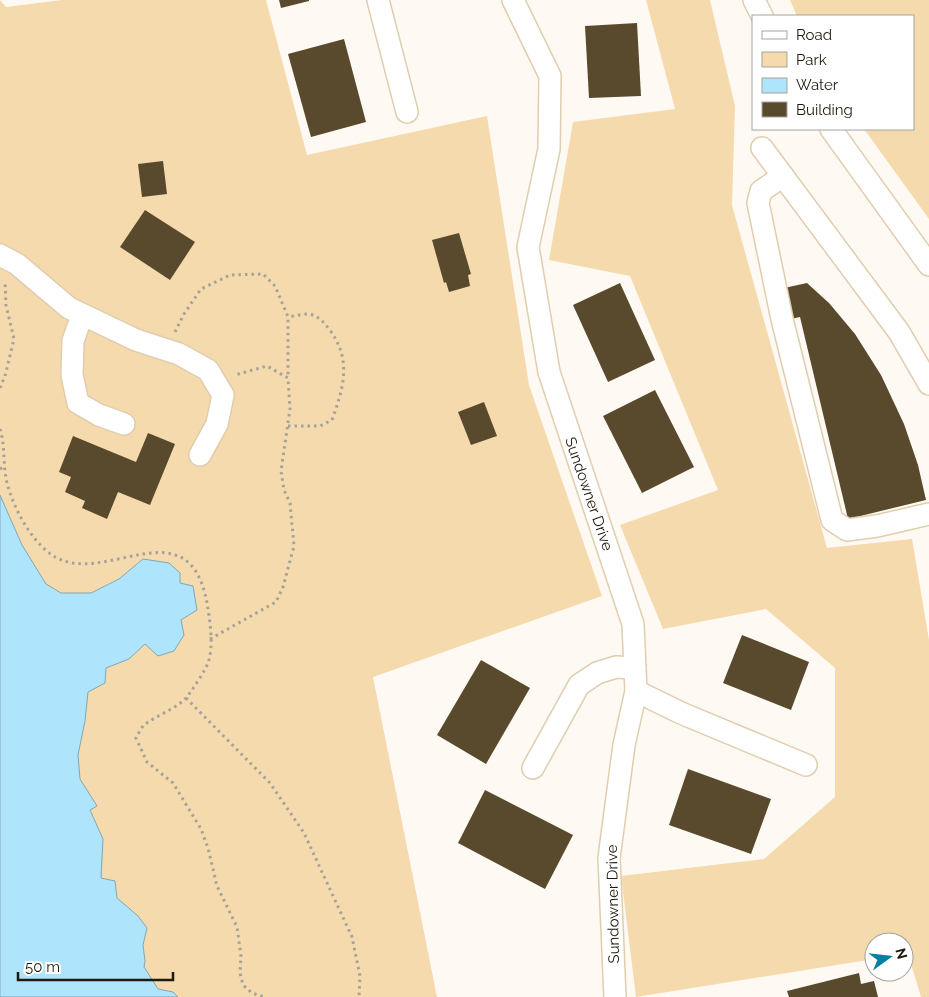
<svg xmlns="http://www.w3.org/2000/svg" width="929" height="997" font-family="Raleway,sans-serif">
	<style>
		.green { fill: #f5daad }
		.water { fill: #aee4fc; stroke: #83a7b4 }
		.building { fill: #5a4a2d }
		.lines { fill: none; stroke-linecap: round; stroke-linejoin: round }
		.minor-casing { stroke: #e0cdad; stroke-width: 24 }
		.path { stroke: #a7a299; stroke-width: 3; stroke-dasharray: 2.5 4; stroke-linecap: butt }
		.minor { stroke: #fff; stroke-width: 21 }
		.labels { text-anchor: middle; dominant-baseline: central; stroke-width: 5; stroke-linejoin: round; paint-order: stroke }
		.street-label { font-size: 15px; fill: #20190d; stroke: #fff }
	</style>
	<rect width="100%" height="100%" fill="#fefaf3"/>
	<g class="green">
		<polygon points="0,0 6,7 62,0 266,0 307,155 487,116 529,385 602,596 373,677 437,997 0,997"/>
		<polygon points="646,0 710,0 735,106 732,205 827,548 912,539 929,640 929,997 921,997 908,954 904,954 904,942 874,942 874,959 636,997 621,876 764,859 835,797 835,668 766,609 663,629 620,525 718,490 630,276 549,260 573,122 675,109"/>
		<polygon points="790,0 929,0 929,219 864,129 913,129 913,16 797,16"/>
	</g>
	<polygon class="water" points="0,495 22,545 46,584 61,593 91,593 119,579 143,559 169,563 180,573 180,583 193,586 197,610 181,620 184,635 174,651 158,656 145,644 129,659 106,668 105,683 88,692 85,721 78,755 80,779 97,806 90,810 103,839 101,878 115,881 117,898 138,916 147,928 143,945 145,961 144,967 158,989 173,992 178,997 0,997"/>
	<g class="building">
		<polygon points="279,0 309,0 309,1 281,8"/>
		<polygon points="637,23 641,96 589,98 585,26"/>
		<polygon points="344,39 366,122 311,137 288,54"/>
		<polygon points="163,161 167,194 142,197 138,164"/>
		<polygon points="145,210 195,242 170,280 120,247"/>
		<polygon points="459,233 471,274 468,275 470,286 449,292 446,282 444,283 432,240"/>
		<polygon points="620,283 655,360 608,382 573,305"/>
		<polygon points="807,283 829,303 855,334 881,375 904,424 918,465 926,500 848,519 800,317 791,319 784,288"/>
		<polygon points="655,390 694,467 642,493 603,416"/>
		<polygon points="484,402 497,436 471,445 458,412"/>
		<polygon points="148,433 175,444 150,505 118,492 107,519 82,508 85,501 65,492 71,477 59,472 73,436 136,462"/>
		<polygon points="742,635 809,662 791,710 723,683"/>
		<polygon points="481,660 530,688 486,764 437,735"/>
		<polygon points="688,769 771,799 751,854 669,825"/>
		<polygon points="485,790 573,835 545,889 458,843"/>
		<polygon points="859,973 861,984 874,981 878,997 789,997 787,991"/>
	</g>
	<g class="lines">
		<defs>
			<g id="minor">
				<polyline points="378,0 407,112"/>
				<polyline points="513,0 550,76 549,149 528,247 549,372 633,624 636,691 624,745 609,858 615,997"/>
				<polyline points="754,0 762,16"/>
				<polyline points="831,129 929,265"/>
				<polyline points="762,148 899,332 929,384"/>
				<polyline points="783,176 761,191 758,203 782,319 832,520 847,530 877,526 929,514"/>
				<polyline points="0,255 17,264 69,308 136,340 179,354 208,370 223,395 217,424 200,455"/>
				<polyline points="82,315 73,341 72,375 78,403 99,415 124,424"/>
				<polyline points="636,691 681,713 806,765"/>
				<polyline points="533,768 579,685 597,673 616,667 635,668"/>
			</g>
		</defs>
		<use href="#minor" class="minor-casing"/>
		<g class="path">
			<polyline points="175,332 184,314 201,289 230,275 263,274 275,286 288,317 288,377"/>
			<polyline points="0,388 5,376 14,339 6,305 5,282"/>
			<path d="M288,426H320L332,420C344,387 352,359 329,329C323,321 317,315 308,314C301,314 294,316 288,317"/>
			<path d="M0,429C5,444 3,462 6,478C11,504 30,540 52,555C103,590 188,502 207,603C210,621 214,645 208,663C205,671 191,692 186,698C174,710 157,715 144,725C141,728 138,734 136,738L147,762L173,783L201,829L208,848L217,886L237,927L241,956L240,973L243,985L252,993L264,997"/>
			<polyline points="0,469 5,466"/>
			<polyline points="210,639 276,602 283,587 294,546 290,503 284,490 281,471 290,409 288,378 267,366 235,375"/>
			<polyline points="186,698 270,783 304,833 352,937 360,976 359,997"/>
		</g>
		<use href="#minor" class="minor"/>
	</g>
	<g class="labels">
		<g class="street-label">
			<text transform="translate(589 494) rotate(71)">Sundowner Drive</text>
			<text transform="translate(613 904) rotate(-91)">Sundowner Drive</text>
		</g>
	</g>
	<rect x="752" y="15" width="162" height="115" fill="#ffffff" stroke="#a6a39e"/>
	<rect x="762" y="31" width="25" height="8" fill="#ffffff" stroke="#a6a39e"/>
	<text x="796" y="40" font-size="15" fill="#20190d">Road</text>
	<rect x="762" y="52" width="25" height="15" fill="#f5daad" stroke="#a6a39e"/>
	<text x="796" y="65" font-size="15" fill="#20190d">Park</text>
	<rect x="762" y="78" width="25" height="15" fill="#aee4fc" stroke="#a6a39e"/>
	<text x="796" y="90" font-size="15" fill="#20190d">Water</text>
	<rect x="762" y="102" width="25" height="15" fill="#5a4a2d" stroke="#a6a39e"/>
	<text x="796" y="115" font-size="15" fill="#20190d">Building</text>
	<g transform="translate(889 957) rotate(75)"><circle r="24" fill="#ffffff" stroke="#a6a39e"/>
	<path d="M0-4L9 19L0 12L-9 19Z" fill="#0080a5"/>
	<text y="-8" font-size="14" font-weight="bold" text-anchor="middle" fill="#20190d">N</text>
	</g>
	<path d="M18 972v8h155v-8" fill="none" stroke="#20190d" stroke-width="2.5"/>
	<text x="25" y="972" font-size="15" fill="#20190d" stroke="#ffffff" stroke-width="4" paint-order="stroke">50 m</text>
</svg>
